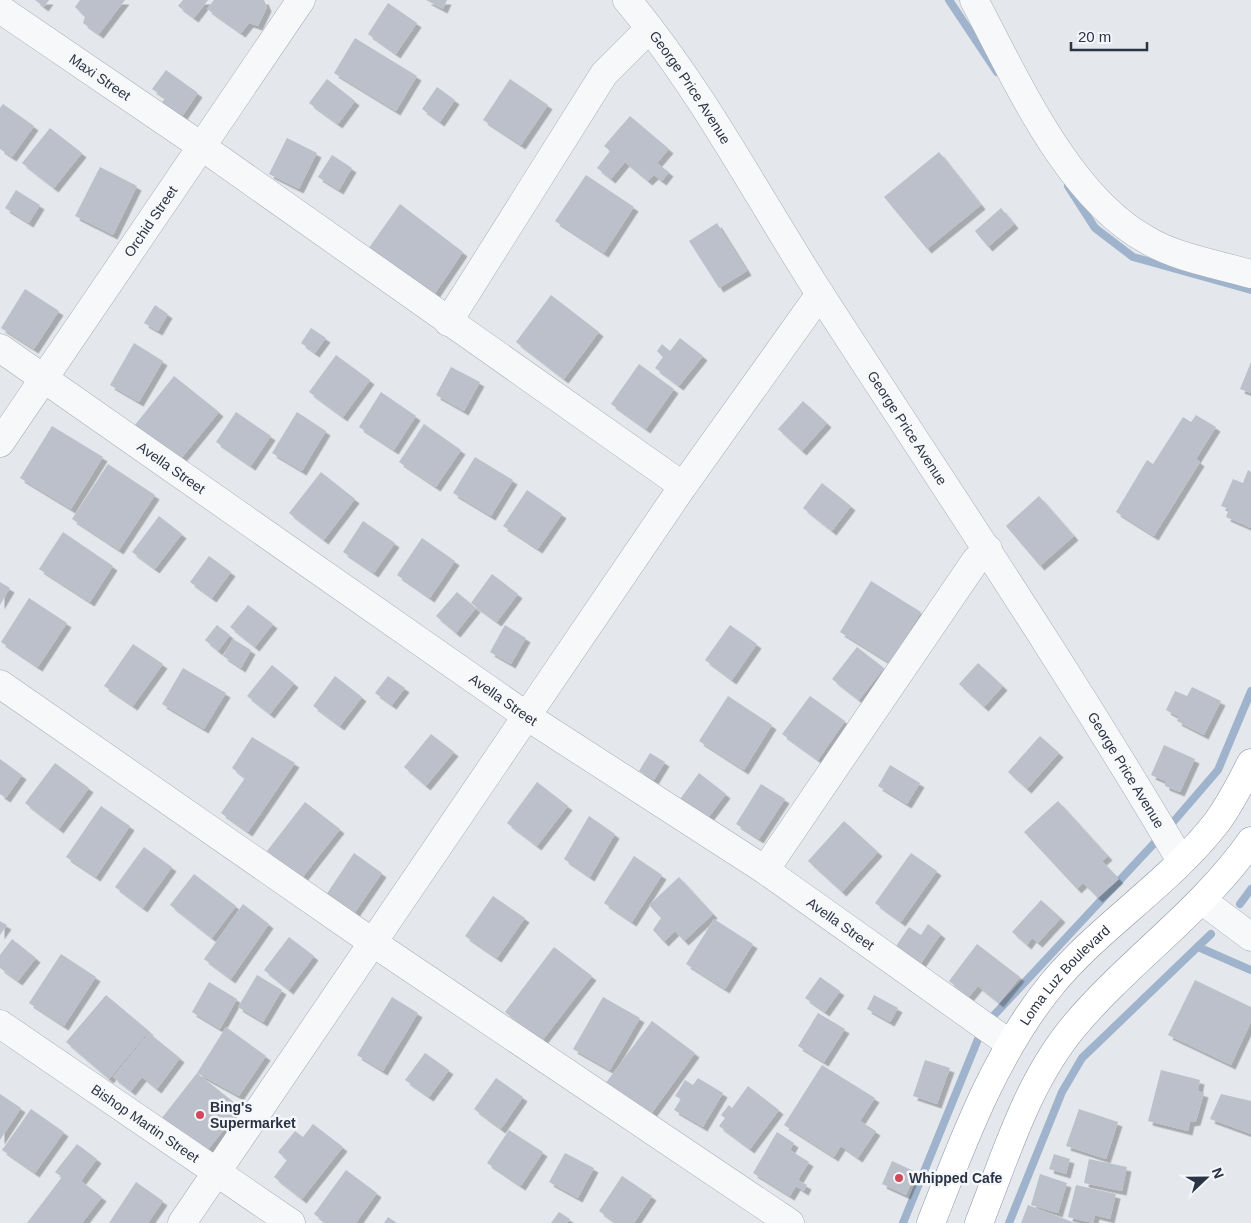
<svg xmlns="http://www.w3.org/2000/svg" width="1251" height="1223" font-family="Helvetica,sans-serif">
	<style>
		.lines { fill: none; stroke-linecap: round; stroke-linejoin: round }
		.stream { stroke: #9fb4cc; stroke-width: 8 }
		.building { fill: #bbc0ca; filter: url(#shadow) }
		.minor-casing { stroke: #a9aeb7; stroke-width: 29 }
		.tertiary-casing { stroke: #a9aeb7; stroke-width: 29 }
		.trunk-casing { stroke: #8b94a3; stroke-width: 29 }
		.minor { stroke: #f7f8fa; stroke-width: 28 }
		.tertiary { stroke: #f7f8fa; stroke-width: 28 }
		.trunk { stroke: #fff; stroke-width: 28 }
		.poi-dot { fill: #d1495b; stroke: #f4f6f9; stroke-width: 2 }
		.labels { text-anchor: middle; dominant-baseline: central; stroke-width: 5; stroke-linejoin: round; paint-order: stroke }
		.street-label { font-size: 14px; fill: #2b3445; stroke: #f4f6f9 }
		.poi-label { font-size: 14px; font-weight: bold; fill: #2b3445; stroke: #f4f6f9; text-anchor: start }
	</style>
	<defs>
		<filter id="shadow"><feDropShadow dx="4.5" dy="4.5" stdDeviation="0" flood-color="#0004"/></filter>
	</defs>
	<rect width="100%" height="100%" fill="#e4e7ec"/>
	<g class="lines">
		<g class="stream">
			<polyline points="949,0 997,72"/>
			<polyline points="1068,186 1095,228 1133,257 1251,290"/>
			<polyline points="1168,828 1218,770 1251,691"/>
			<polyline points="1240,904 1251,889"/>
			<polyline points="1198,947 1251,970"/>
			<polyline points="903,1223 983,1027 1160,837"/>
			<polyline points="1009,1223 1062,1092 1082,1058 1211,934"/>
		</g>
	</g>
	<g class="building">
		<polygon points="35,0 49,0 44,7"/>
		<polygon points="80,0 125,0 99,34 83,23 85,17 75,7"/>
		<polygon points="183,0 208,0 194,18 178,6"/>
		<polygon points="214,0 264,0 267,7 258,26 249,23 241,33 207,9"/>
		<polygon points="426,0 447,0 443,9"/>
		<polygon points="388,3 417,23 396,54 368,34"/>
		<polygon points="355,38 417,76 396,111 334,73"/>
		<polygon points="166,70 198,93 179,121 159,107 165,98 152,89"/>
		<polygon points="327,79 355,101 338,124 309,103"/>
		<polygon points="510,79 548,105 521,145 483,120"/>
		<polygon points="437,87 455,100 440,122 422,109"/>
		<polygon points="3,104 34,126 12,157 0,149 0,108"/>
		<polygon points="630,116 669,149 657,163 669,172 662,181 654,175 648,181 625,162 611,179 597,168 610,151 604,146"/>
		<polygon points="50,128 82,153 54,188 22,163"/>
		<polygon points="287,138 317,153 299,189 269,174"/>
		<polygon points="939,152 981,205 927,249 884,197"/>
		<polygon points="332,155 352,168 339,190 318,177"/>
		<polygon points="100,167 137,186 113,235 75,216"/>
		<polygon points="586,175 634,207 604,253 555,221"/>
		<polygon points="16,190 40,205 29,223 5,208"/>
		<polygon points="400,204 463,252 432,298 366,252"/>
		<polygon points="1001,208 1014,224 988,247 975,231"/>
		<polygon points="717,223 747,271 719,288 689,241"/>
		<polygon points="25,289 59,311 34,349 1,328"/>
		<polygon points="551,295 599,332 564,379 516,342"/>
		<polygon points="155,305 168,314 158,331 144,323"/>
		<polygon points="311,328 326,338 315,353 301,343"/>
		<polygon points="680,338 703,356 679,386 655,368 663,357 657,351 662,344 670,351"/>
		<polygon points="134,343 163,361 139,402 110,385"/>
		<polygon points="336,355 370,380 343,417 309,392"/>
		<polygon points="1251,362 1251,393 1240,389"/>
		<polygon points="639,364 674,389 646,429 611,404"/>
		<polygon points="451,367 480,382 464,411 436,395"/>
		<polygon points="174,376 219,412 175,466 131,430"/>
		<polygon points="381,392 416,416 394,450 359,427"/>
		<polygon points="803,401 827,423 802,451 778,429"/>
		<polygon points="236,412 271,436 251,466 216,442"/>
		<polygon points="297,412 326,431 302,471 272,453"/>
		<polygon points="1196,415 1216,427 1196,459 1200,462 1154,536 1116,512 1147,460 1153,464 1183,417 1191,422"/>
		<polygon points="424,424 461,450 436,487 399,462"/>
		<polygon points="52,426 103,457 71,509 20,478"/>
		<polygon points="475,457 513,480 491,516 453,493"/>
		<polygon points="108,464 155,495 119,550 72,519"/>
		<polygon points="1248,470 1251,472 1251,528 1226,517 1229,509 1221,506 1233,479 1243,483"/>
		<polygon points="321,472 355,499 324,540 289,513"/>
		<polygon points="822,483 851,506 832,531 803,508"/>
		<polygon points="527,490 562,514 538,549 503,526"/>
		<polygon points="1039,496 1074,536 1040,566 1006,526"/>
		<polygon points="159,516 182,534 155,569 132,552"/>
		<polygon points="363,521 395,543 374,573 343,552"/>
		<polygon points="63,532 113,566 90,602 39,569"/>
		<polygon points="422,538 455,561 430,598 397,575"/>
		<polygon points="209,556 231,572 212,598 190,582"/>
		<polygon points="492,574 518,594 497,622 471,603"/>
		<polygon points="871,581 921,612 890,663 840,632"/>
		<polygon points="0,582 10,588 0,605"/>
		<polygon points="457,592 476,608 456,633 436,616"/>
		<polygon points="29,598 67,623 38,667 1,642"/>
		<polygon points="248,605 273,624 255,647 230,627"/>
		<polygon points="217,625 230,635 218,651 205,640"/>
		<polygon points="505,625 526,638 511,664 490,652"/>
		<polygon points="730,625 757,644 732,680 705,660"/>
		<polygon points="233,639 251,650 241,668 223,656"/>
		<polygon points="133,644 163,664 133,706 104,686"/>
		<polygon points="857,647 884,668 859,700 832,679"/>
		<polygon points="978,663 1003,686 984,707 959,684"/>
		<polygon points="272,665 294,683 270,714 247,696"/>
		<polygon points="183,668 226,693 204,729 162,704"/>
		<polygon points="335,676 362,697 340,726 313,706"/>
		<polygon points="388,676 405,688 392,705 375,693"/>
		<polygon points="1192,687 1221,701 1204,735 1177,721 1179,717 1166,710 1175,691 1187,696"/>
		<polygon points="728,696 772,725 744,770 699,741"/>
		<polygon points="810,696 845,721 818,760 782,734"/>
		<polygon points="431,734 454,752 426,786 404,767"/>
		<polygon points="1040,736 1059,753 1027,789 1008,772"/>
		<polygon points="252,737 295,763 248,832 221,813 245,778 232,768"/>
		<polygon points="1164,745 1195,759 1180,792 1165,786 1165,781 1151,775"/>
		<polygon points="650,753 665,762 654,780 639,771"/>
		<polygon points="0,759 22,775 6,798 0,794"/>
		<polygon points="55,763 89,788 59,829 25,803"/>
		<polygon points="890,765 920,783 907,804 878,786"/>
		<polygon points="699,773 726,794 705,822 678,802"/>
		<polygon points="537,782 568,806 537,846 507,823"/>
		<polygon points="761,784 785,799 759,839 736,824"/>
		<polygon points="1058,801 1108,856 1102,861 1119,879 1098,898 1083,883 1077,889 1024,832"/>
		<polygon points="305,802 340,829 302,878 267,851"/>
		<polygon points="101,806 130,826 96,877 66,857"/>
		<polygon points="589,816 615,834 590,877 564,859"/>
		<polygon points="844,821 878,852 842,892 808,861"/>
		<polygon points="144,847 172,867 143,908 115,887"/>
		<polygon points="354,853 382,873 352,917 324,898"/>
		<polygon points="911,853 937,871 901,922 875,903"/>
		<polygon points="634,856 662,875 632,922 604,903"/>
		<polygon points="194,874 236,906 212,938 170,905"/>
		<polygon points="679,877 713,914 684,941 675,931 664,942 653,930 661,918 649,905"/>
		<polygon points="493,896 525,918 497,958 465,936"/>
		<polygon points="1041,900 1061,918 1038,943 1032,938 1027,945 1012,932"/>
		<polygon points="243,904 269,924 231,979 204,959"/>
		<polygon points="714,919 753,944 725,989 686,964"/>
		<polygon points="0,921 7,925 0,935"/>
		<polygon points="928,924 941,934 917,969 892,952 909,927 921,935"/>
		<polygon points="289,937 314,956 289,990 264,970"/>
		<polygon points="12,939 36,958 18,981 0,968 0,955"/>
		<polygon points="977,944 1020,977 999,1003 978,986 969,997 949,981"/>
		<polygon points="554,947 592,976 542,1041 505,1012"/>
		<polygon points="61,954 96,977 64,1026 29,1003"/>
		<polygon points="257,975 282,990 263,1022 238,1007"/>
		<polygon points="820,977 840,991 825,1012 805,998"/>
		<polygon points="1195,980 1251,1007 1251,1022 1231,1065 1168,1035"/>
		<polygon points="209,982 237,999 220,1029 192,1012"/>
		<polygon points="106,995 149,1031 109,1079 66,1042"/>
		<polygon points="874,995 898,1008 890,1022 867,1009"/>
		<polygon points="392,997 418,1013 383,1071 357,1055"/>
		<polygon points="603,997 640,1018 610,1070 573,1049"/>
		<polygon points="818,1013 845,1029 824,1062 798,1046"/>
		<polygon points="652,1021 695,1053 649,1117 605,1084"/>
		<polygon points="226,1027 266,1056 239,1096 197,1073"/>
		<polygon points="149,1033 180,1058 157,1089 142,1077 131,1091 113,1077"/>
		<polygon points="425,1053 449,1070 429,1097 405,1080"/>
		<polygon points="925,1060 950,1068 937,1104 913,1096"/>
		<polygon points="822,1065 875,1098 860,1121 876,1131 858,1158 841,1146 834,1157 784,1125"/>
		<polygon points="1161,1070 1200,1080 1198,1091 1204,1093 1196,1121 1190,1122 1188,1131 1148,1121"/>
		<polygon points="197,1073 241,1108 202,1157 158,1123"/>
		<polygon points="496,1078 523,1097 501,1129 474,1109"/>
		<polygon points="698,1078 723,1093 703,1127 674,1110 681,1099 675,1096 685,1080 693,1085"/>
		<polygon points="748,1086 779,1110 750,1149 719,1126 725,1118 721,1115 729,1105 732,1108"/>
		<polygon points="0,1094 21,1108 0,1140"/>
		<polygon points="1221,1094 1251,1101 1251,1134 1210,1119"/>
		<polygon points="31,1109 64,1132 35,1173 2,1150"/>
		<polygon points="1079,1109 1118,1122 1106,1159 1066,1146"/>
		<polygon points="313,1124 343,1147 302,1199 274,1177 287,1160 278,1152 295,1131 303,1137"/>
		<polygon points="509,1130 543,1152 521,1186 487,1163"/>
		<polygon points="777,1132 794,1143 790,1150 809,1162 798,1180 807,1185 804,1191 796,1186 790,1196 753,1173"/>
		<polygon points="77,1144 97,1159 81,1181 102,1197 82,1223 27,1223 62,1177 55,1172"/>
		<polygon points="565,1153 594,1168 578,1198 549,1182"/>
		<polygon points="1054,1154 1070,1159 1066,1174 1049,1169"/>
		<polygon points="1089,1159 1127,1167 1122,1191 1084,1183"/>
		<polygon points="892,1161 916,1172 906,1195 882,1184"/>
		<polygon points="346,1170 377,1193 356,1223 326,1223 314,1214"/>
		<polygon points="1040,1174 1067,1183 1058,1213 1031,1205"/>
		<polygon points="622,1176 652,1196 634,1223 616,1223 599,1211"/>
		<polygon points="136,1182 163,1201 148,1223 109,1223"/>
		<polygon points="1076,1185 1116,1194 1110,1219 1095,1215 1093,1223 1068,1217"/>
		<polygon points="1028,1205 1075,1223 1021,1223"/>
		<polygon points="559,1212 570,1219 567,1223 551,1223"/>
		<polygon points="388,1217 397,1223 384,1223"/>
	</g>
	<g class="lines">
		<defs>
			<g id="minor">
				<path d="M974,0C1016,79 1067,196 1147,240C1178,258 1216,264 1251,274"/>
				<path id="s1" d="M0,9L201,146L683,486"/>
				<polyline points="448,322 604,74 649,29"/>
				<path id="s2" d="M0,348L528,717L765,870L1010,1044"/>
				<path id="s3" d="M0,443L301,0"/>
				<polyline points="0,684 372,942 790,1223"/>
				<polyline points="765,870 976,560 988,549"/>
				<polyline points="1203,901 1251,937"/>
				<polyline points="182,1223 683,486 820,294"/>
			</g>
			<g id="tertiary">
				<path id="s4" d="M627,0C703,91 758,198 822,297C943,484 1068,669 1181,861"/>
				<path id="s5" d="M0,1024L291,1223"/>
			</g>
			<g id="trunk">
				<path id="s6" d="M931,1223C963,1141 996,1052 1052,984C1101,925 1170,883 1217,822C1230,804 1241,783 1251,763"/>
				<path d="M979,1223C1006,1155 1027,1082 1075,1025C1130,960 1201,912 1251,841"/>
			</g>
		</defs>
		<use href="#minor" class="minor-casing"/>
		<use href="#tertiary" class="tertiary-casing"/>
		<use href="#trunk" class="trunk-casing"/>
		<use href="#minor" class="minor"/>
		<use href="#tertiary" class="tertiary"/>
		<use href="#trunk" class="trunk"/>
	</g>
	<g class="poi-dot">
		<circle cx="200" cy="1115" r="5"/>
		<circle cx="899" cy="1178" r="5"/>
	</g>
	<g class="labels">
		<g class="street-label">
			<text stroke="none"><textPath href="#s1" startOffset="121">Maxi Street</textPath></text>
			<text stroke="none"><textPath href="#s4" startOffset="108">George Price Avenue</textPath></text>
			<text stroke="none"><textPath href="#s3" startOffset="268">Orchid Street</textPath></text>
			<text stroke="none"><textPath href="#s4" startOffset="512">George Price Avenue</textPath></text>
			<text stroke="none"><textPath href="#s2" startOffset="209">Avella Street</textPath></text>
			<text stroke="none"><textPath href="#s2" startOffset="614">Avella Street</textPath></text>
			<text stroke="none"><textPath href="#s4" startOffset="918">George Price Avenue</textPath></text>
			<text stroke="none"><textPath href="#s2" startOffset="1019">Avella Street</textPath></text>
			<text stroke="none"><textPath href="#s6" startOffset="284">Loma Luz Boulevard</textPath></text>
			<text stroke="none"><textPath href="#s5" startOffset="176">Bishop Martin Street</textPath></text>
		</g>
		<g class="poi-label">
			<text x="210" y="1107">Bing's<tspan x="210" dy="16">Supermarket</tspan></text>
			<text x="909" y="1178">Whipped Cafe</text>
		</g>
	</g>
	<g transform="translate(1206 1178) rotate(68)" stroke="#f4f6f9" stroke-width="4" paint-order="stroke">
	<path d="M0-4L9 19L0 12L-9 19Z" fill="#2b3445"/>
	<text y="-8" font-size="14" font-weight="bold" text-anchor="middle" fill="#2b3445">N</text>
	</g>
	<path d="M1071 42v8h76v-8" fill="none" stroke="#2b3445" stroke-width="2.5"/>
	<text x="1078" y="42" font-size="15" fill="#2b3445" stroke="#f4f6f9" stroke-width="4" paint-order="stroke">20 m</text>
</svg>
